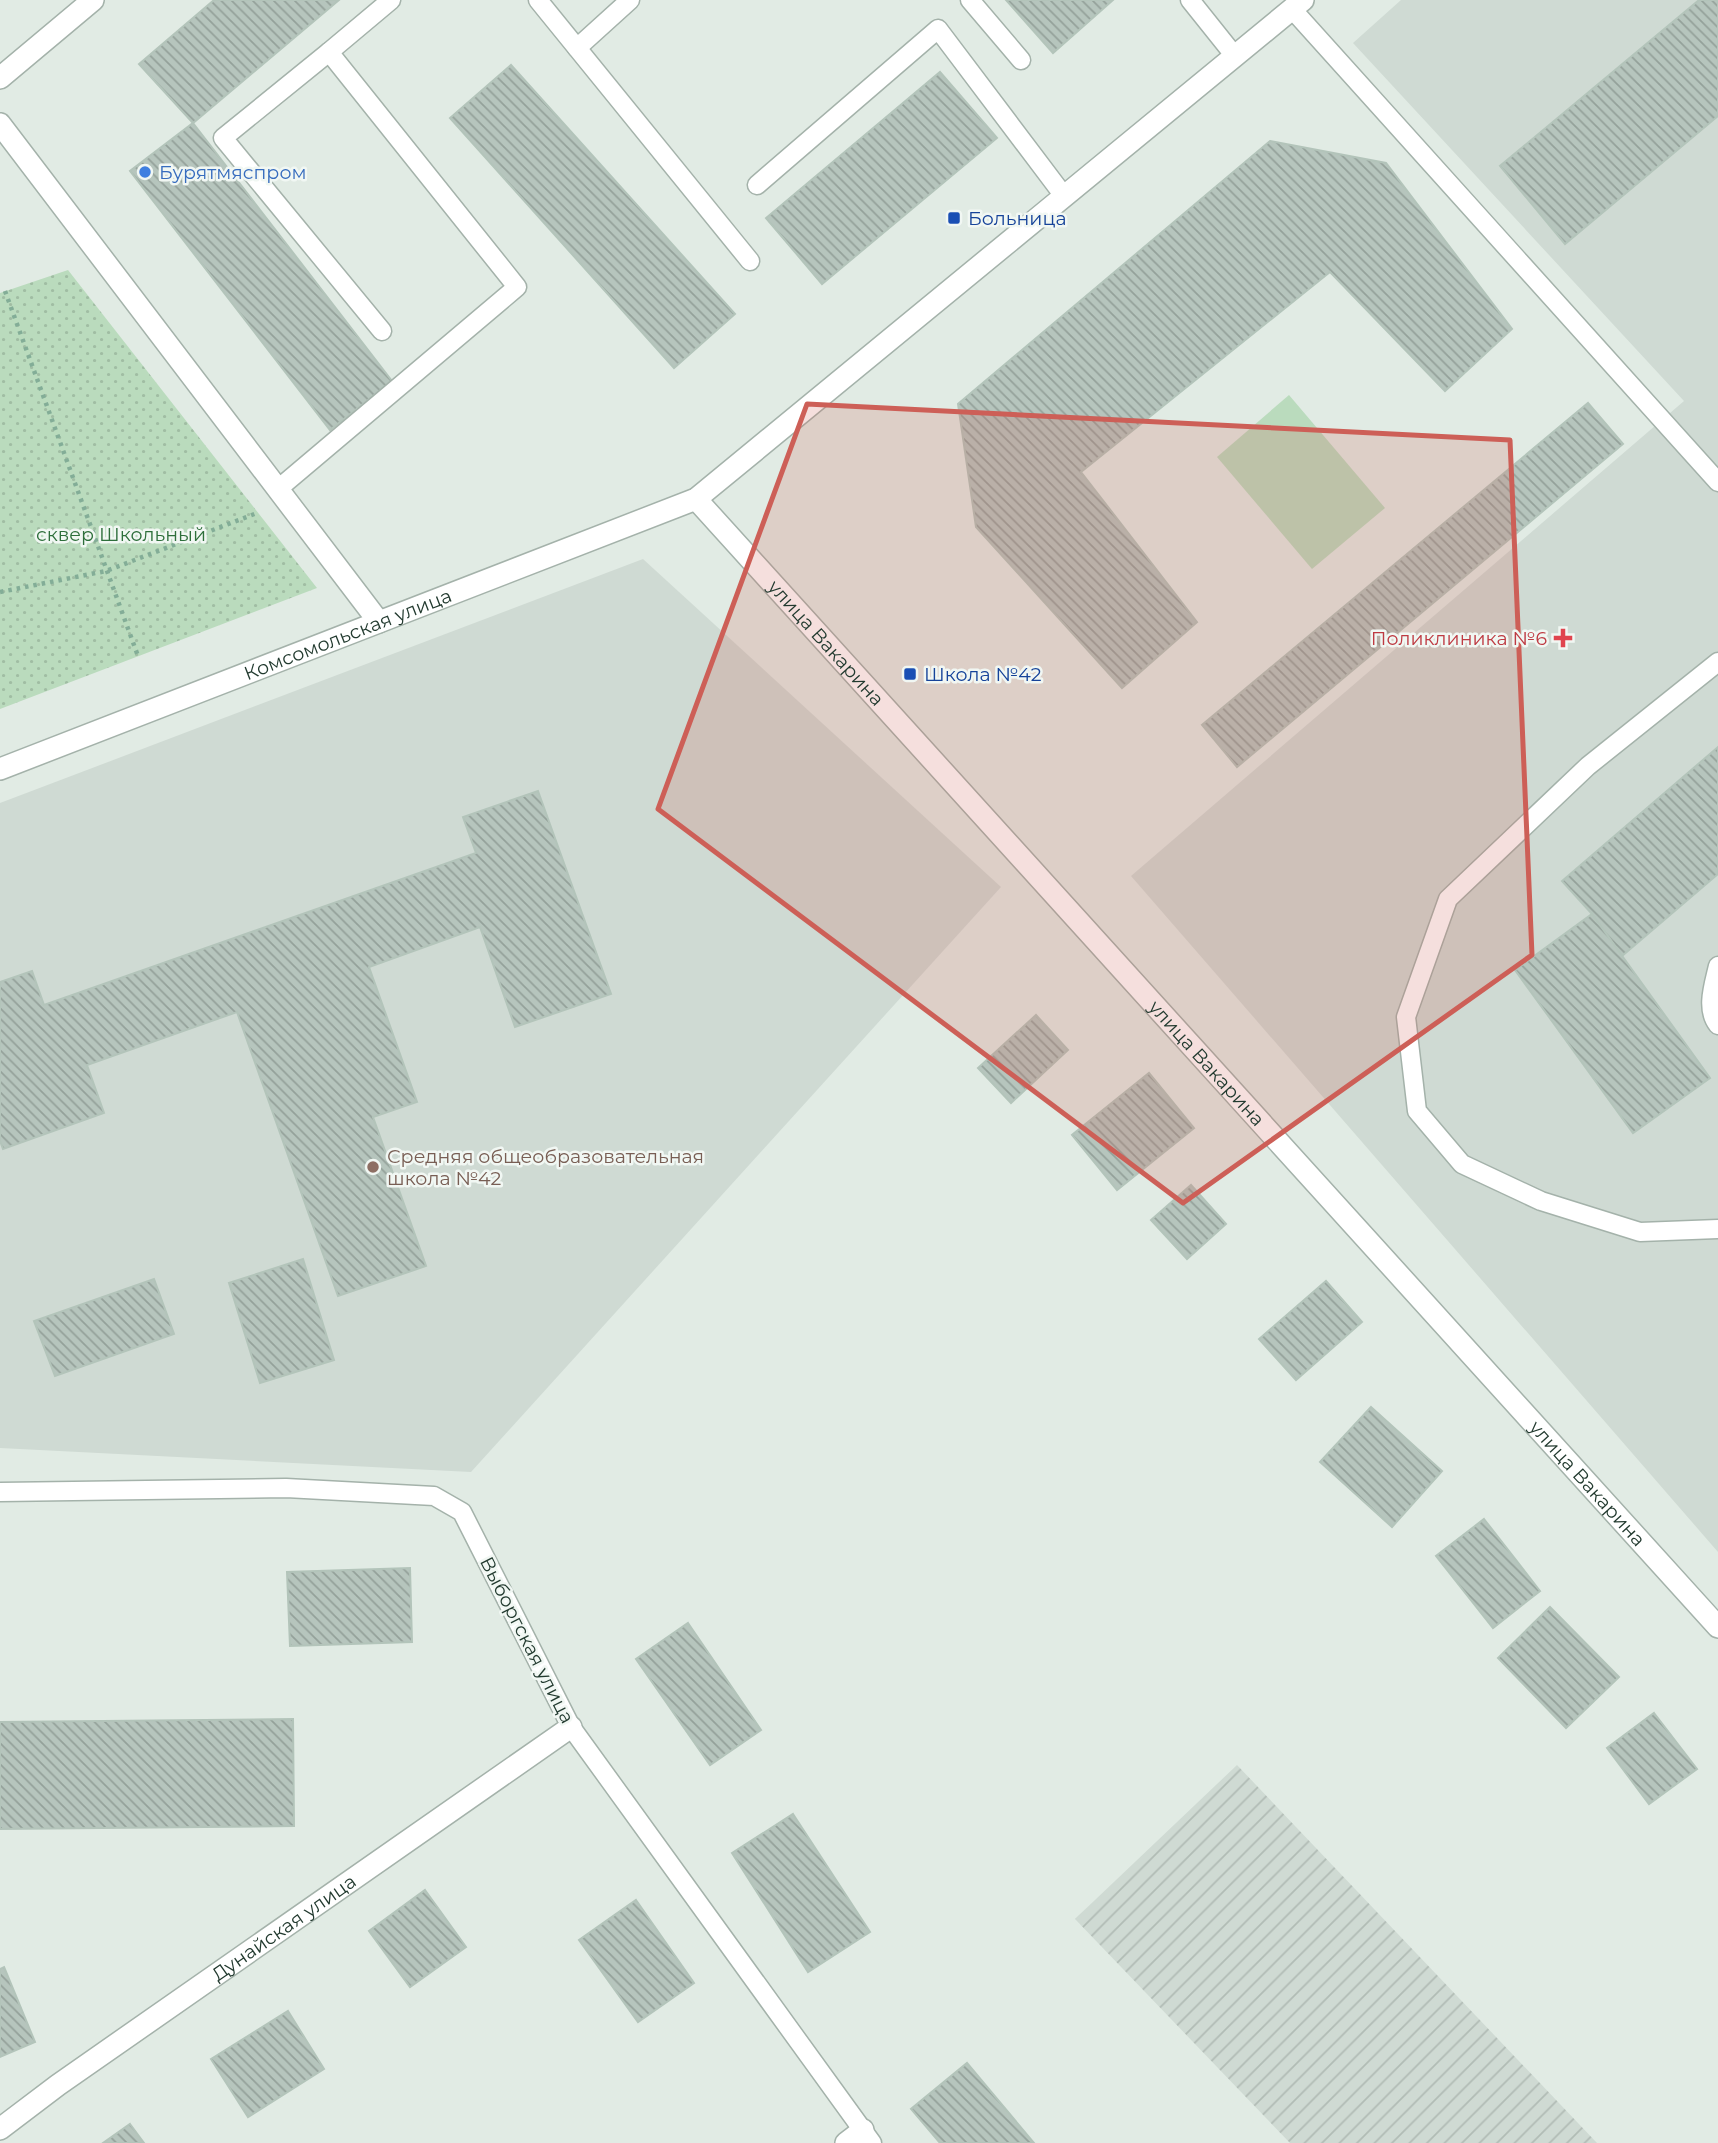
<svg xmlns="http://www.w3.org/2000/svg" width="1718" height="2143" font-family="Montserrat,sans-serif">
	<style>
		.built { fill: #cfdad3 }
		.industrial { fill: url(#industrial-furrows) }
		.park { fill: url(#park-dots) }
		.pitch { fill: #badbbd }
		.building { fill: url(#building-back-hatch); stroke: #b3c4ba; stroke-width: 2 }
		.lines { fill: none; stroke-linecap: round; stroke-linejoin: round }
		.service-casing { stroke: #a4b2aa; stroke-width: 21 }
		.minor-casing { stroke: #a4b2aa; stroke-width: 24 }
		.tertiary-casing { stroke: #a4b2aa; stroke-width: 24 }
		.path { stroke: #83ad97; stroke-width: 4.5; stroke-dasharray: 3.5 5; stroke-linecap: butt }
		.service { stroke: #fff; stroke-width: 18 }
		.minor { stroke: #fff; stroke-width: 21 }
		.tertiary { stroke: #fff; stroke-width: 21 }
		.marked { fill: #cd5f57; fill-opacity: 0.2; stroke: #cd5f57; stroke-width: 5; stroke-linejoin: round }
		.shop-dot { fill: #3f7fe0; stroke: #f1f7f3; stroke-width: 2.5 }
		.transit-dot { fill: #1a4fb4; stroke: #f1f7f3; stroke-width: 2.5 }
		.health-dot { fill: #e0444e; stroke: #f1f7f3; stroke-width: 2.5 }
		.education-dot { fill: #8d6e63; stroke: #f1f7f3; stroke-width: 2.5 }
		.labels { text-anchor: middle; dominant-baseline: central; stroke-width: 5; stroke-linejoin: round; paint-order: stroke }
		.shop-label { font-size: 19px; fill: #366cbe; stroke: #f1f7f3; text-anchor: start }
		.transit-label { font-size: 19px; fill: #164399; stroke: #f1f7f3; text-anchor: start }
		.park-label { font-size: 19px; fill: #2e6f3b; stroke: #f1f7f3 }
		.street-label { font-size: 19px; fill: #223a2f; stroke: #f1f7f3 }
		.health-label { font-size: 19px; fill: #be3a42; stroke: #f1f7f3; text-anchor: end }
		.education-label { font-size: 19px; fill: #785e54; stroke: #f1f7f3; text-anchor: start }
	</style>
	<defs>
		<pattern id="industrial-furrows" width="10" height="10" patternUnits="userSpaceOnUse" patternTransform="scale(1.75)"><rect width="10" height="10" fill="#cfdad3"/><path d="M-1 1l2-2M0 10L10 0M9 11l2-2" fill="none" stroke="#b1bcb5"/></pattern>
		<pattern id="park-dots" width="8" height="8" patternUnits="userSpaceOnUse" patternTransform="scale(1.75)"><rect width="8" height="8" fill="#badbbd"/><path d="M2 2h.1M6 6h.1" fill="none" stroke="#a0bda3" stroke-width="1.8" stroke-linecap="round"/></pattern>
		<pattern id="building-back-hatch" width="6" height="6" patternUnits="userSpaceOnUse" patternTransform="scale(1.75)"><rect width="6" height="6" fill="#b6c5bd"/><path d="M-1 5l2 2M0 0l6 6M5-1l2 2" fill="none" stroke="#94a19a"/></pattern>
	</defs>
	<rect width="100%" height="100%" fill="#e1ebe4"/>
	<g class="built">
		<polygon points="1401,0 1718,0 1718,1552 1131,876 1684,401 1353,43"/>
		<polygon points="643,559 1001,887 471,1472 0,1448 0,803"/>
	</g>
	<polygon class="industrial" points="1237,1765 1597,2143 1290,2143 1075,1919"/>
	<polygon class="park" points="68,270 317,588 0,709 0,293"/>
	<polygon class="pitch" points="1289,395 1385,508 1312,569 1217,457"/>
	<g class="building">
		<polygon points="214,0 339,0 193,123 139,64"/>
		<polygon points="1006,0 1113,0 1053,53"/>
		<polygon points="1699,0 1718,0 1718,116 1565,244 1500,166"/>
		<polygon points="511,65 735,314 674,368 450,118"/>
		<polygon points="940,72 997,138 822,284 766,218"/>
		<polygon points="193,123 392,381 330,430 130,171"/>
		<polygon points="1270,141 1386,163 1512,329 1445,391 1330,272 1081,472 1197,622 1122,688 976,527 958,404"/>
		<polygon points="1588,403 1623,444 1237,767 1202,725"/>
		<polygon points="1718,747 1718,874 1622,956 1592,914 1562,881"/>
		<polygon points="538,791 611,994 515,1027 480,927 369,967 417,1102 373,1117 426,1266 338,1296 237,1012 87,1065 104,1113 3,1149 0,1141 0,982 32,971 44,1005 476,853 463,817"/>
		<polygon points="1592,914 1710,1078 1633,1133 1515,970"/>
		<polygon points="1036,1015 1068,1050 1011,1103 978,1068"/>
		<polygon points="1149,1073 1194,1128 1117,1190 1072,1135"/>
		<polygon points="1191,1185 1226,1224 1187,1259 1151,1220"/>
		<polygon points="303,1259 334,1360 260,1383 229,1283"/>
		<polygon points="154,1279 174,1334 55,1376 34,1321"/>
		<polygon points="1326,1281 1362,1322 1296,1380 1259,1339"/>
		<polygon points="1371,1407 1442,1471 1392,1527 1320,1462"/>
		<polygon points="1484,1519 1540,1591 1493,1628 1436,1556"/>
		<polygon points="410,1568 412,1642 290,1646 287,1572"/>
		<polygon points="1550,1607 1619,1677 1566,1728 1498,1658"/>
		<polygon points="688,1623 761,1730 710,1765 636,1659"/>
		<polygon points="1654,1713 1697,1769 1649,1804 1607,1748"/>
		<polygon points="293,1719 294,1826 0,1829 0,1722"/>
		<polygon points="793,1814 870,1932 808,1972 732,1853"/>
		<polygon points="425,1890 466,1947 410,1987 369,1931"/>
		<polygon points="636,1900 694,1983 638,2022 579,1940"/>
		<polygon points="4,1967 35,2042 0,2057 0,1969"/>
		<polygon points="288,2011 324,2069 248,2117 211,2059"/>
		<polygon points="967,2063 1034,2143 940,2143 911,2109"/>
		<polygon points="130,2124 144,2143 103,2143"/>
	</g>
	<g class="lines">
		<defs>
			<g id="service">
				<polyline points="538,0 750,261"/>
				<polyline points="970,0 1021,60"/>
				<polyline points="1190,0 1234,55"/>
				<polyline points="1292,9 1718,482"/>
				<polyline points="577,48 630,0"/>
				<polyline points="329,52 223,138 382,331"/>
				<polyline points="757,185 938,29 1064,196"/>
				<polyline points="278,489 517,287 329,52 391,0"/>
				<polyline points="1718,662 1588,766 1448,899 1406,1017 1417,1111 1462,1164 1541,1201 1640,1232 1718,1229"/>
				<path d="M1718,966C1714,984 1705,1009 1718,1025"/>
				<polyline points="0,1492 286,1488 434,1496 462,1512 571,1727 872,2143"/>
			</g>
			<g id="minor">
				<path id="s1" d="M0,2129L58,2085L571,1727"/>
				<polyline points="846,2143 863,2130"/>
			</g>
			<g id="tertiary">
				<polyline points="0,78 93,0"/>
				<polyline points="0,124 379,622"/>
				<path id="s2" d="M696,499L1718,1627"/>
				<path id="s3" d="M0,769L696,499L1303,0"/>
			</g>
		</defs>
		<use href="#service" class="service-casing"/>
		<use href="#minor" class="minor-casing"/>
		<use href="#tertiary" class="tertiary-casing"/>
		<g class="path">
			<polyline points="5,291 138,656"/>
			<polyline points="0,592 106,571 257,513"/>
		</g>
		<use href="#service" class="service"/>
		<use href="#minor" class="minor"/>
		<use href="#tertiary" class="tertiary"/>
	</g>
	<path class="marked" d="M807,404L1510,440L1532,955L1183,1203L658,809Z"/>
	<circle class="shop-dot" cx="145" cy="172" r="7"/>
	<g class="transit-dot">
		<rect x="947" y="211" width="14" height="14" rx="3.5"/>
		<rect x="903" y="667" width="14" height="14" rx="3.5"/>
	</g>
	<path class="health-dot" d="M1559.5 627.5h7v7h7v7h-7v7h-7v-7h-7v-7h7z"/>
	<circle class="education-dot" cx="373" cy="1167" r="7"/>
	<g class="labels">
		<g class="shop-label">
			<text x="159" y="172">Бурятмяспром</text>
		</g>
		<g class="transit-label">
			<text x="968" y="218">Больница</text>
			<text x="924" y="674">Школа №42</text>
		</g>
		<g class="park-label">
			<text x="121" y="534">сквер Школьный</text>
		</g>
		<g class="street-label">
			<text stroke="none"><textPath href="#s3" startOffset="373">Комсомольская улица</textPath></text>
			<text stroke="none"><textPath href="#s2" startOffset="194">улица Вакарина</textPath></text>
			<text stroke="none"><textPath href="#s2" startOffset="761">улица Вакарина</textPath></text>
			<text stroke="none"><textPath href="#s2" startOffset="1328">улица Вакарина</textPath></text>
			<text transform="translate(527 1640) rotate(63)">Выборгская улица</text>
			<text stroke="none"><textPath href="#s1" startOffset="348">Дунайская улица</textPath></text>
		</g>
		<g class="health-label">
			<text x="1547" y="638">Поликлиника №6</text>
		</g>
		<g class="education-label">
			<text x="387" y="1156">Средняя общеобразовательная<tspan x="387" dy="22">школа №42</tspan></text>
		</g>
	</g>
</svg>
